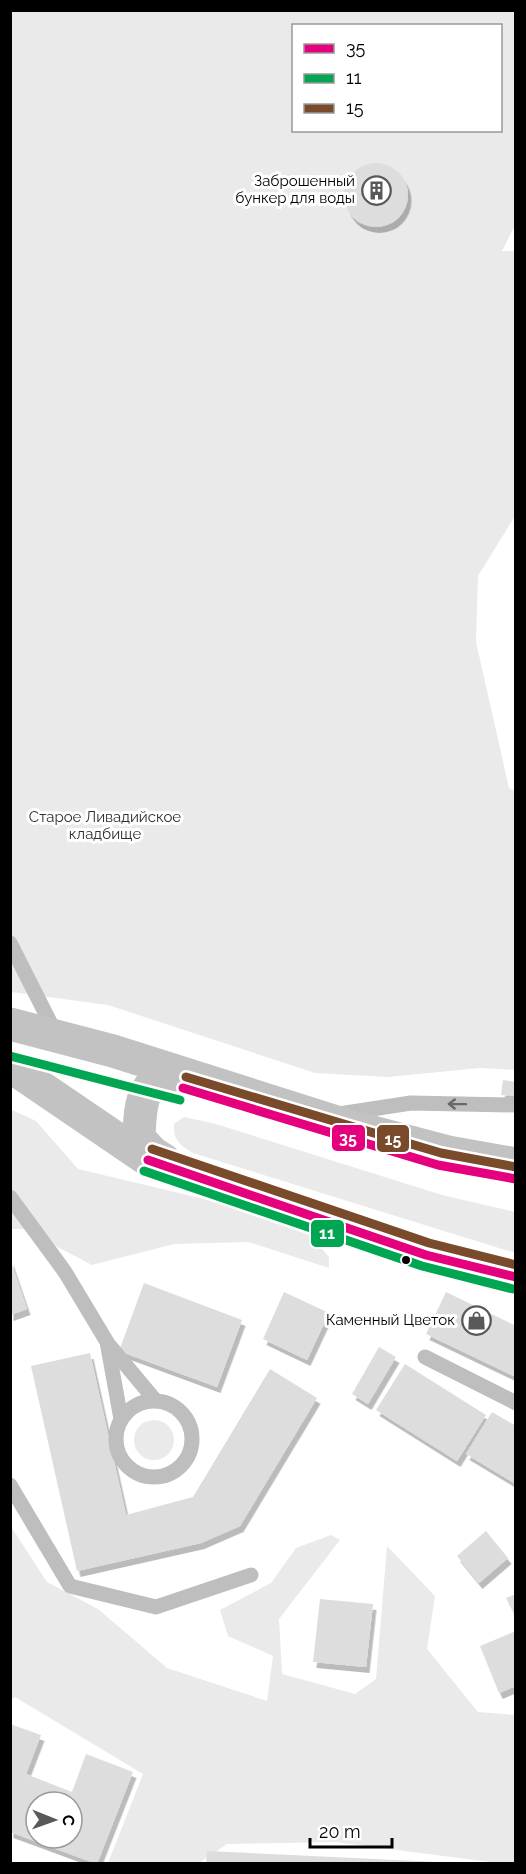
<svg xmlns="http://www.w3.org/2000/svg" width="526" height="1874" font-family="Raleway,sans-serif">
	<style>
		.green { fill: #eaeaea; fill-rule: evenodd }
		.building { fill: #ddd; fill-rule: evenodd; filter: url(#shadow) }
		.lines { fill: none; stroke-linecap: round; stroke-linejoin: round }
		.service { stroke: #bebebe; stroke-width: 15 }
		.secondary { stroke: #c2c2c2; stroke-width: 33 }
		.bus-1-casing { stroke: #fff; stroke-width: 14 }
		.bus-2-casing { stroke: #fff; stroke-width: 14 }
		.bus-3-casing { stroke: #fff; stroke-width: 14 }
		.bus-1 { stroke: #e5007d; stroke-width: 9 }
		.bus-2 { stroke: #00a651; stroke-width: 9 }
		.bus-3 { stroke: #7a4b2a; stroke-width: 9 }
		.oneway { stroke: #686868 }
		.bus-dot { fill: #000; stroke: #fff; stroke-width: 2 }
		.labels { text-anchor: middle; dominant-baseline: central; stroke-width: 6; stroke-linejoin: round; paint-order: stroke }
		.poi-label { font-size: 15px; fill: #000; stroke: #fff; text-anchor: end }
		.park-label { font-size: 15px; fill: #303030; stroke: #fff }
		.line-badge { stroke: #fff; stroke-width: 2 }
		.badge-label { font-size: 16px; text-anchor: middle; font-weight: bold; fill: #fff }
	</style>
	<defs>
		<filter id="shadow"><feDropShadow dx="3.5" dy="6" stdDeviation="0" flood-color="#0004"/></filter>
	</defs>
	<rect width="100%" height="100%" fill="#fff"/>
	<g class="green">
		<path d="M11,11H515V225L502,251H515V516L478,576L476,642L509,788L515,791V1070L480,1068L388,1077L315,1073L108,1005L11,992ZM294,26H500V130H294Z"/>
		<polygon points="10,1109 36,1121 78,1169 255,1211 309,1234 329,1257 329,1268 249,1242 174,1244 92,1265 23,1229 11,1229"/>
		<path d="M184,1117L216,1124L442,1195L515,1212V1253L193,1153C180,1145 173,1141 174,1124Z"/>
		<circle cx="154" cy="1440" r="20"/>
		<polygon points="10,1525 47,1582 98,1609 167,1668 267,1701 273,1656 228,1636 220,1610 271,1583 296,1548 331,1535 340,1540 279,1619 282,1674 355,1694 376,1679 387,1546 435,1596 427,1649 478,1712 515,1715 515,1863 497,1863 336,1842 227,1844 199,1863 108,1863 143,1774 15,1697 11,1700"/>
	</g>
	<g class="building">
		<circle cx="376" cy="195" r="32"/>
		<polygon points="503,1080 516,1082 516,1096 501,1095"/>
		<polygon points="10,1259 27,1309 10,1315"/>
		<polygon points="144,1283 242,1320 217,1387 119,1351"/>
		<polygon points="284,1292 329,1313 307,1360 263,1339"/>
		<polygon points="446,1292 516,1326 516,1377 426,1334"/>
		<polygon points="379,1347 396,1357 368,1404 352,1394"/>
		<polygon points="90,1353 126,1515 193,1497 270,1369 317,1398 240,1526 201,1543 77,1571 31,1366"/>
		<polygon points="405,1364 486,1415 457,1461 376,1410"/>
		<polygon points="492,1412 516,1426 516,1484 466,1454"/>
		<polygon points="486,1531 508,1558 479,1583 457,1556"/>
		<polygon points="516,1594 516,1618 506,1598"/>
		<polygon points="320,1599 373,1604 366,1667 313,1662"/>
		<polygon points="516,1631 516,1686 499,1693 480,1646"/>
		<path d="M10,1724L41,1735L26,1774L72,1792L86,1754L133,1772L97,1864L10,1832ZM36,1802H72V1838H36Z"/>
		<polygon points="207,1851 438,1862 438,1864 206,1864"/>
	</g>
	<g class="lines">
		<g class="service">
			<polyline points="10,943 56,1034"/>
			<polyline points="339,1114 411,1103 516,1105"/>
			<polyline points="10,1197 65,1272 107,1342 121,1419"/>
			<polyline points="109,1345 155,1400"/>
			<polyline points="425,1357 516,1403"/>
			<circle cx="154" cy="1439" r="38"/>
			<polyline points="10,1485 70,1586 156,1607 251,1575"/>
		</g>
		<g class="secondary">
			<polyline points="10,1024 113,1051 346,1125 448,1152 516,1164"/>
			<polyline points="10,1066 148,1160 426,1255 516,1277"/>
			<path d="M164,1160L153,1153L139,1138C140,1101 142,1071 188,1075"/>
		</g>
		<defs>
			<g id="bus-1">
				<polyline points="183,1088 438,1165 516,1179"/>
				<polyline points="148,1160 426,1255 516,1277"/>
			</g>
			<g id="bus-2">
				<polyline points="10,1056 180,1100"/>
				<polyline points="144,1171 422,1266 513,1289"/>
			</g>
			<g id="bus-3">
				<polyline points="186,1077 441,1153 516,1167"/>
				<polyline points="152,1149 429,1243 516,1265"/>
			</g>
		</defs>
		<use href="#bus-1" class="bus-1-casing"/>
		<use href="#bus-2" class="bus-2-casing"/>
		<use href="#bus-3" class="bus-3-casing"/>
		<use href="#bus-1" class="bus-1"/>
		<use href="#bus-2" class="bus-2"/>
		<use href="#bus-3" class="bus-3"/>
	</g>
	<defs><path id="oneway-shaft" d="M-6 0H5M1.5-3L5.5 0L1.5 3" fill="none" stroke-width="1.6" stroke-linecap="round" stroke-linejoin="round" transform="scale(1.5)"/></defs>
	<use class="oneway" href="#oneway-shaft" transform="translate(457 1104) rotate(-179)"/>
	<defs>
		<symbol id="building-ring" viewBox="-11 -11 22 22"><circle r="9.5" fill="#fff" stroke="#595959" stroke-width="1.5"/><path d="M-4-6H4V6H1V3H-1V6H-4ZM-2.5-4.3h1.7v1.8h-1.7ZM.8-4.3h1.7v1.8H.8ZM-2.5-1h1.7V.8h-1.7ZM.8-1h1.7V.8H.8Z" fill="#595959"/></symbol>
		<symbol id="shop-ring" viewBox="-11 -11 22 22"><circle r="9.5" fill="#fff" stroke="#595959" stroke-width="1.5"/><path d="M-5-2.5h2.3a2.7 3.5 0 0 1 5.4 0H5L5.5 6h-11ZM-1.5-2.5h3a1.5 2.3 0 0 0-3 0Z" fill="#595959"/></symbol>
	</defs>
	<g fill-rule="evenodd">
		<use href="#building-ring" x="360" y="174" width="33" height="33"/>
		<use href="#shop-ring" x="460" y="1304" width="33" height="33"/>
	</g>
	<circle class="bus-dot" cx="406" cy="1260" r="5"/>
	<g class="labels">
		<g class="poi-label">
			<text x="355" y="181">Заброшенный<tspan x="355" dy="17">бункер для воды</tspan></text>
			<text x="455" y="1320">Каменный Цветок</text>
		</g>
		<g class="park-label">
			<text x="105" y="817">Старое Ливадийское<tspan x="105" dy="17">кладбище</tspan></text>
		</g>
	</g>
	<g class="line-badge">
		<rect x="331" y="1124" width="35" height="28" rx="6" fill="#e5007d"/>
		<rect x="376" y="1124" width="34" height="29" rx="6" fill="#7a4b2a"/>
		<rect x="310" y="1219" width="35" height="29" rx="6" fill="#00a651"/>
	</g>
	<g class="badge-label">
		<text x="348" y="1144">35</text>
		<text x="393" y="1145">15</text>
		<text x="327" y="1239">11</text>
	</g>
	<rect width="526" height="1874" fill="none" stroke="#000000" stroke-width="24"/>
	<rect x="292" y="24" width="210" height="108" fill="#ffffff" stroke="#999999" stroke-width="1.5"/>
	<rect x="304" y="44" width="30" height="9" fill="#e5007d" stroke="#999999" stroke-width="1.5"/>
	<text x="346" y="54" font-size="18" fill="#000000">35</text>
	<rect x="304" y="74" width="30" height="9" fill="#00a651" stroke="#999999" stroke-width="1.5"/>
	<text x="346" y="84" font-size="18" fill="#000000">11</text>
	<rect x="304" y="104" width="30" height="9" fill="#7a4b2a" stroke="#999999" stroke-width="1.5"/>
	<text x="346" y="114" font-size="18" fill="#000000">15</text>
	<g transform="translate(54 1820) rotate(91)"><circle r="28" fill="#ffffff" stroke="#999999" stroke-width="1.5"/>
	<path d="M0-4.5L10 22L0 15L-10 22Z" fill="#595959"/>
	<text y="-9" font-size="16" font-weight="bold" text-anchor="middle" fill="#000000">С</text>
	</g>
	<path d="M310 1838v9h82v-9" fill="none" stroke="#000000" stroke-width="3"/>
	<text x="319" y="1838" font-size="18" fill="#000000" stroke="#ffffff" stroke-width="4.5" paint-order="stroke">20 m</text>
</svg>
